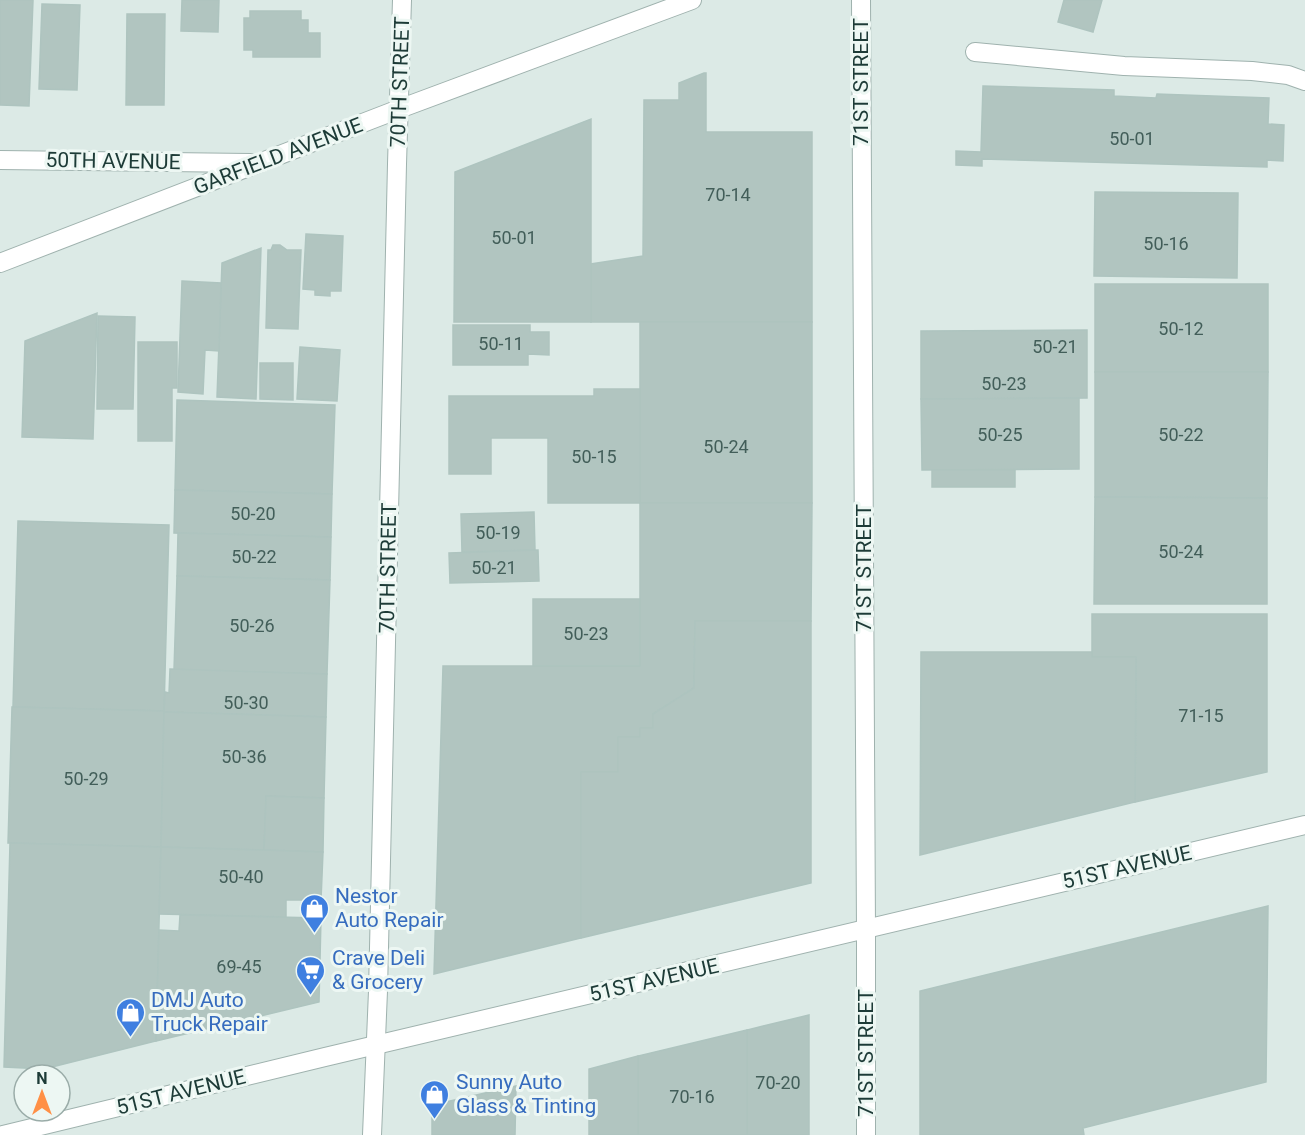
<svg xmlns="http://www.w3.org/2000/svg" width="1305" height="1135" font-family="Roboto,sans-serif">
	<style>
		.building { fill: #b1c5c0; stroke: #aec4bf; stroke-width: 1.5 }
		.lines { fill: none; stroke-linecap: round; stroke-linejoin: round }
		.service-casing { stroke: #9fb2ae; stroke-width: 20 }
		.minor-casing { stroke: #9fb2ae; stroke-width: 20 }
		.tertiary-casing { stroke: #9fb2ae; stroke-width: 20 }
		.service { stroke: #fff; stroke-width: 18 }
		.minor { stroke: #fff; stroke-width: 18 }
		.tertiary { stroke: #fff; stroke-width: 18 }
		.labels { text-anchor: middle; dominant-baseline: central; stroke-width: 6; stroke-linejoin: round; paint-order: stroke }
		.number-label { font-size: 18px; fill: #425e59 }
		.street-label { font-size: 21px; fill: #1d3b37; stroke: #edf7f3 }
		.shop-label { font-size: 21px; fill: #366cbe; stroke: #edf7f3; text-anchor: start }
	</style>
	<rect width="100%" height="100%" fill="#dceae6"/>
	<g class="building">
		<polygon points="0,0 33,0 29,106 0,105"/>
		<polygon points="182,0 219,0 218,32 181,31"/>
		<polygon points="1064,0 1102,0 1093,32 1058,22"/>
		<polygon points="42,4 80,5 77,90 39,89"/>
		<polygon points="250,11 301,11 301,20 308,20 308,33 320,33 320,57 253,57 253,50 244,50 244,18 250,18"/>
		<polygon points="127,14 165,14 164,105 126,105"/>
		<polygon points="704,73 706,73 706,132 812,132 812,322 591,322 591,264 643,256 644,100 679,100 679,83"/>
		<polygon points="983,86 1114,90 1114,96 1156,98 1157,94 1269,98 1268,124 1284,125 1283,161 1267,160 1267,167 982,159 982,166 956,165 956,151 981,152"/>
		<polygon points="591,119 591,322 454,322 455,172"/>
		<polygon points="1095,192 1238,193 1237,278 1094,276"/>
		<polygon points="306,234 343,236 341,291 330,291 330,296 315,295 315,290 303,289"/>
		<polygon points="273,245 280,245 287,250 301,250 298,329 266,328 268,250 271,250"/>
		<polygon points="261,248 256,399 217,397 222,263"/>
		<polygon points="182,281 221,283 219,351 205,350 203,394 178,392"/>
		<rect x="1095" y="284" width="173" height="88"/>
		<polygon points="97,313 93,439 22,437 25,341"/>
		<polygon points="98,316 135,317 133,409 97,409"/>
		<rect x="640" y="322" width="172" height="181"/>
		<polygon points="453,325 530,325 530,332 549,332 549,355 528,354 528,365 453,365"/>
		<polygon points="1087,330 1087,398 921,399 921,331"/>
		<polygon points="138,342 177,342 177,388 172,388 172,441 138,441"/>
		<polygon points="300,347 340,350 337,401 297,399"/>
		<polygon points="260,363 293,363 293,400 260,399"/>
		<polygon points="1095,372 1268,372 1267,498 1095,497"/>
		<polygon points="594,389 640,389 640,503 548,503 548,438 491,438 491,474 449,474 449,396 594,396"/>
		<polygon points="1079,398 1079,469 922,470 921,399"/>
		<polygon points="177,400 335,405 332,494 175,490"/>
		<rect x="932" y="470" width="83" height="17"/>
		<polygon points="175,490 332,494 331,537 174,533"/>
		<polygon points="1095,497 1267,498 1267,604 1094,604"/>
		<polygon points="640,503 812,503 811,621 695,621 694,688 653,714 653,728 640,728 640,737 618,737 618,772 581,772 581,938 434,974 443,666 640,666"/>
		<polygon points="534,512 535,550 462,552 461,514"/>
		<polygon points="18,521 169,525 164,711 13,707"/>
		<polygon points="178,533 331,537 330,580 177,576"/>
		<polygon points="538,550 539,581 450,583 449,553"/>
		<polygon points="177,576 330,580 327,674 174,670"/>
		<rect x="533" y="599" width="107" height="67"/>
		<polygon points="1092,614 1267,614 1267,772 1135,802 1136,657 1092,657"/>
		<polygon points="695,621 811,621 811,883 581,938 581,772 618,772 618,737 640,737 640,728 653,728 653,714 694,688"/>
		<polygon points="921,652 1092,652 1092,657 1136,657 1135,802 920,855"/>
		<polygon points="170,669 327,674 326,717 164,712 165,692 169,693"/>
		<polygon points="12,707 164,711 161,847 8,843"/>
		<polygon points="164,712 326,717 324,798 266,796 264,850 161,847"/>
		<polygon points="266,796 324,798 323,852 264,850"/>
		<polygon points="10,843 161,847 156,1041 44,1069 4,1067"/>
		<polygon points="161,847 323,852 321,900 286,900 286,917 159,914"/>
		<polygon points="1268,906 1266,1082 1083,1128 1084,1135 920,1135 920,991"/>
		<polygon points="180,915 321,918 319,1002 156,1041 159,930 179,931"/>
		<polygon points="809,1015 809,1135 747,1135 747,1030"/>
		<polygon points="747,1030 747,1135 638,1135 638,1056"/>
		<polygon points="638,1056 638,1135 589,1135 589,1069"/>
		<polygon points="516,1086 515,1135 432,1135 432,1105"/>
	</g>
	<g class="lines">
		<defs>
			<polyline id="service" points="975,52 1124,66 1252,71 1288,75 1305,81"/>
			<g id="minor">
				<polyline points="861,0 866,929 866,1135"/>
				<polyline points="0,160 250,163"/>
				<polyline points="0,263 399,109 692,0"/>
				<polyline points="372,1135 378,991 397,164 402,0"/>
			</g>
			<polyline id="tertiary" points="3,1135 325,1057 1305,825"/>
		</defs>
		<use href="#service" class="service-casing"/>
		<use href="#minor" class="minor-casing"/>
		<use href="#tertiary" class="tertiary-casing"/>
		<use href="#service" class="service"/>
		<use href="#minor" class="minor"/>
		<use href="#tertiary" class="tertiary"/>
	</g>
	<defs>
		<symbol id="shop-pin" viewBox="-11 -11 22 30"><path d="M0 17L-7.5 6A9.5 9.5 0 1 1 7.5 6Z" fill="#3f7fe0" stroke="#edf7f3"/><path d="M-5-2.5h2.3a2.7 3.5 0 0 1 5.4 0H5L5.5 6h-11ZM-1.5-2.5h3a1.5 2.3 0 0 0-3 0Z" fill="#fff"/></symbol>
		<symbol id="supermarket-pin" viewBox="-11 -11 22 30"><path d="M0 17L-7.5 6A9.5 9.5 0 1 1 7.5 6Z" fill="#3f7fe0" stroke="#edf7f3"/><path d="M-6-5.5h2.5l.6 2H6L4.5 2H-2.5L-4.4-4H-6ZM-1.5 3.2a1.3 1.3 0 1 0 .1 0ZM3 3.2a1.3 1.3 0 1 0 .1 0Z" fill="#fff"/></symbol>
	</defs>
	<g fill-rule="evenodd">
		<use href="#shop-pin" x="298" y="892" width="33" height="45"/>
		<use href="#supermarket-pin" x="294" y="954" width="33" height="45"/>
		<use href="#shop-pin" x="114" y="996" width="33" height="45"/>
		<use href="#shop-pin" x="418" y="1078" width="33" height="45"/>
	</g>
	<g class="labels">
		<g class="number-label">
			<text x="1132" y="138">50-01</text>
			<text x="728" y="194">70-14</text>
			<text x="514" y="237">50-01</text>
			<text x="1166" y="243">50-16</text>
			<text x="1181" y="328">50-12</text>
			<text x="501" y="343">50-11</text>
			<text x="1055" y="346">50-21</text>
			<text x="1004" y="383">50-23</text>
			<text x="1000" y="434">50-25</text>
			<text x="1181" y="434">50-22</text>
			<text x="726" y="446">50-24</text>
			<text x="594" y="456">50-15</text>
			<text x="253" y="513">50-20</text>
			<text x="498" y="532">50-19</text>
			<text x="1181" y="551">50-24</text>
			<text x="254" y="556">50-22</text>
			<text x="494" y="567">50-21</text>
			<text x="252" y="625">50-26</text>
			<text x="586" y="633">50-23</text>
			<text x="246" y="702">50-30</text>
			<text x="1201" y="715">71-15</text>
			<text x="244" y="756">50-36</text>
			<text x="86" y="778">50-29</text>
			<text x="241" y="876">50-40</text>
			<text x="239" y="966">69-45</text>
			<text x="778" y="1082">70-20</text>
			<text x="692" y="1096">70-16</text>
		</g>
		<g class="street-label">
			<text transform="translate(400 82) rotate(-88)">70TH STREET</text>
			<text transform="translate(861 82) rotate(-90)">71ST STREET</text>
			<text transform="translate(278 156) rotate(-21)">GARFIELD AVENUE</text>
			<text transform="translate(113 161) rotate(1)">50TH AVENUE</text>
			<text transform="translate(388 568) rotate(-89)">70TH STREET</text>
			<text transform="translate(864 568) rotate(-90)">71ST STREET</text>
			<text transform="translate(1127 867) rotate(-13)">51ST AVENUE</text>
			<text transform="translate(654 980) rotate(-13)">51ST AVENUE</text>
			<text transform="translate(866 1053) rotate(-90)">71ST STREET</text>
			<text transform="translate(181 1092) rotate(-14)">51ST AVENUE</text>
		</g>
		<g class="shop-label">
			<text x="335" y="896">Nestor<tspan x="335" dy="24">Auto Repair</tspan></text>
			<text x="332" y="958">Crave Deli<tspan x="332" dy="24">&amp; Grocery</tspan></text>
			<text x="151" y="1000">DMJ Auto<tspan x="151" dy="24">Truck Repair</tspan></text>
			<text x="456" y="1082">Sunny Auto<tspan x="456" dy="24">Glass &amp; Tinting</tspan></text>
		</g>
	</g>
	<g transform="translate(42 1093)"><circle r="28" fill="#edf7f3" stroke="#9aaca8" stroke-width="1.5"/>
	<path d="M0-4.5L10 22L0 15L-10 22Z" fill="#ff9046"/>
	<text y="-9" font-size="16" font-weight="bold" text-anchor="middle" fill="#1d3b37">N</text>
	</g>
</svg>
